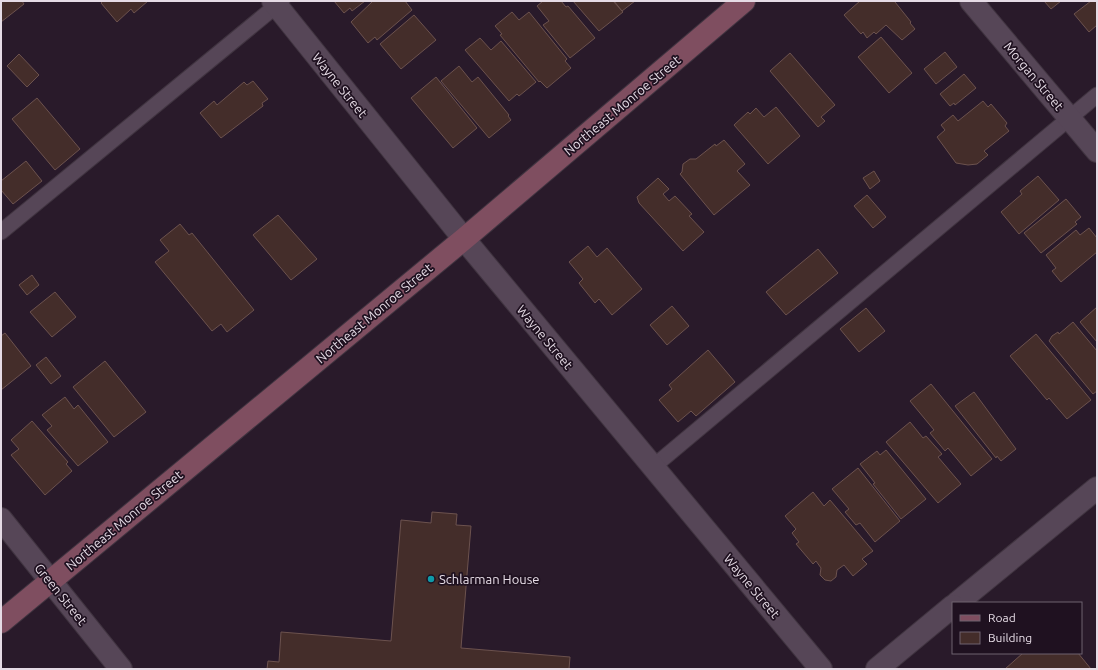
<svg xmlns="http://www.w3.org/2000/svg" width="1098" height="670" font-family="Ubuntu,sans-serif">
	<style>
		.building { fill: #442d2a; stroke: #6c524e }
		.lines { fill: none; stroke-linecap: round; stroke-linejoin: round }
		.lane-casing { stroke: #403440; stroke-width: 17 }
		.street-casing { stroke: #403440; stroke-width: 24 }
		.secondary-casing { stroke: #403440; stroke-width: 24 }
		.lane { stroke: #564657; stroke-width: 15 }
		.street { stroke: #564657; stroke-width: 22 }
		.secondary { stroke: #7f4e60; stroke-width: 22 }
		.culture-dot { fill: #0f9aa8; stroke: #1f1120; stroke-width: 1.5 }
		.labels { text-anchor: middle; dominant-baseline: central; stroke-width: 3.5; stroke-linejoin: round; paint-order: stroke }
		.street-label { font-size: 13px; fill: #e5dbe5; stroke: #1f1120 }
		.poi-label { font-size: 13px; fill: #e5dbe5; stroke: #1f1120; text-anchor: start }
	</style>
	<rect width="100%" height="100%" fill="#291a2a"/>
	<g class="building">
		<polygon points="1,1 22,1 24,4 1,22"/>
		<polygon points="103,1 148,1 134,13 131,9 117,22 101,3"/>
		<polygon points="334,1 365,1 352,11 350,8 344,13"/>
		<polygon points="373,1 405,1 412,10 377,40 375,37 368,43 351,22"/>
		<polygon points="543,1 561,1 566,7 568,6 595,38 570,58 543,25 549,21 537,6"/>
		<polygon points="573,1 613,1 623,12 599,31"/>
		<polygon points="614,1 635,1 622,11"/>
		<polygon points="860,1 896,1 895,2 911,22 910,23 915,29 902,40 886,25 876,34 874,32 867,38 863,32 861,34 844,15"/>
		<polygon points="1044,1 1061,1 1051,9"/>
		<polygon points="1091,1 1097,1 1097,25 1089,32 1074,14"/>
		<polygon points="512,12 519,20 529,12 567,59 565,61 571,68 547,88 540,81 539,82 500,35 502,34 495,26"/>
		<polygon points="414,15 436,40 401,69 380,44"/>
		<polygon points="881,37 912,73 889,93 858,57"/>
		<polygon points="480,38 491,50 501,41 536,82 519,96 517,94 509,101 465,50"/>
		<polygon points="945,52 957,67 936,84 924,69"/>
		<polygon points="790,53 835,105 821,117 825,121 818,127 770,71"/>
		<polygon points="19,54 39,75 27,87 7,66"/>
		<polygon points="459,66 472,82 478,77 509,115 508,116 511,120 489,138 441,81"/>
		<polygon points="964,74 976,88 955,105 954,103 950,106 940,94"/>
		<polygon points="436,77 477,128 453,148 411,98"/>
		<polygon points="253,81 268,99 262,103 263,106 221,138 200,113 214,101 217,105 244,82 247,85"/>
		<polygon points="37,98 80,149 55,170 12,119"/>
		<polygon points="983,101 988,107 991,104 1007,123 1005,126 1009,131 984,151 988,155 977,164 968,165 956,163 937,137 945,130 941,125 953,115 958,121"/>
		<polygon points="776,107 800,136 768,164 734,125 748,112 750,114 756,108 764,117"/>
		<polygon points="724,140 745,164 737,171 750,185 714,215 680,174 682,172 683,164 690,159 696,159 715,144 716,146"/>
		<polygon points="26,161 42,181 13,204 1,190 1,181"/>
		<polygon points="874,171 880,181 870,189 863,178"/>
		<polygon points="1038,176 1059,200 1019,234 1001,212 1022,194 1020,191"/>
		<polygon points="658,178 669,189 663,194 669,201 675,196 692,214 689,216 704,232 683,251 639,203 637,197"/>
		<polygon points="867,195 886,217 873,228 854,206"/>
		<polygon points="1066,199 1081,217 1075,222 1077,224 1041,253 1024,233"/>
		<polygon points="278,215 317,259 291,280 253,235"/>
		<polygon points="180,224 189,235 192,233 254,310 227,332 221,324 212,331 155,262 169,251 160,240"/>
		<polygon points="1089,228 1097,238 1097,252 1061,282 1052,271 1056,268 1046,255 1076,230 1080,235"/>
		<polygon points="588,246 597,257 607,248 642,289 612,315 599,299 595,303 579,283 583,279 569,262"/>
		<polygon points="818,249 838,273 786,315 766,292"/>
		<polygon points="32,275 39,285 27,295 19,285"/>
		<polygon points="55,292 76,317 52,337 30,312"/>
		<polygon points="672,306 689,326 667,345 650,325"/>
		<polygon points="1097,307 1097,342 1080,322"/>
		<polygon points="866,308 885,331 859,352 840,329"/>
		<polygon points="1073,322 1097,351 1097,391 1093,394 1049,341 1052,336 1058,332 1059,334"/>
		<polygon points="5,333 31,366 1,390 1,336"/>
		<polygon points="1036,334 1091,400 1067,419 1049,398 1047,400 1010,356"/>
		<polygon points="708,350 735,382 696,416 691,411 678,422 659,400 672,389 669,385"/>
		<polygon points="46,357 61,376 51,384 36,365"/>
		<polygon points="105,361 146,412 114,437 73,387"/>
		<polygon points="931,384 992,459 971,476 948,448 945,451 930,433 934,430 910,401"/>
		<polygon points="974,392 1016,449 1001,461 997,456 996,458 955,406"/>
		<polygon points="65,397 74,409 78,405 108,442 78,466 47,430 52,426 42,415"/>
		<polygon points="32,421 68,462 66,464 72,471 45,495 11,455 19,449 11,440"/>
		<polygon points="910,422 923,438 926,436 942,454 938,457 961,484 938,503 886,442"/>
		<polygon points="886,450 926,499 901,519 873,484 875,483 860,464 877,451 880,455"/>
		<polygon points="858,468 900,521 875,542 860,523 856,525 845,512 849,509 832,489"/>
		<polygon points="813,492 824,506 830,500 873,551 862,559 867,564 853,576 844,565 837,570 836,577 831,581 825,580 820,575 821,568 816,561 813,564 796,544 799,542 792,533 796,529 785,516"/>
		<polygon points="432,512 457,514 456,525 471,526 461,648 570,657 569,669 267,669 268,661 279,662 281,632 391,641 401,520 431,523"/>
		<polygon points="1023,653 1078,653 1091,669 1005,669"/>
	</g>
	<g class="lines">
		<defs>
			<g id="lane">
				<polyline points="1,232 282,1"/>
				<polyline points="653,467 1097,95"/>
			</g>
			<g id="street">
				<polyline points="273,1 464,239 821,669"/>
				<polyline points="971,1 1097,151"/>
				<polyline points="1,519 121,669"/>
				<polyline points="957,603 1097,488"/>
				<polyline points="877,669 953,606"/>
			</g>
			<polyline id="secondary" points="1,622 464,239 744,1"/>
		</defs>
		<use href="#lane" class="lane-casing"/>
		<use href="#street" class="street-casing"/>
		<use href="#secondary" class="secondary-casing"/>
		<use href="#lane" class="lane"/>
		<use href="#street" class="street"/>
		<use href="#secondary" class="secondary"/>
	</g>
	<circle class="culture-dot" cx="431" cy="579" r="4"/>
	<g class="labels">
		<g class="street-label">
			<text transform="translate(1034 76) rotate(50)">Morgan Street</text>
			<text transform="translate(340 85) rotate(51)">Wayne Street</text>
			<text transform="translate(622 105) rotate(-40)">Northeast Monroe Street</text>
			<text transform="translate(374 313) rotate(-40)">Northeast Monroe Street</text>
			<text transform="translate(545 337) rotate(50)">Wayne Street</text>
			<text transform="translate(124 520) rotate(-40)">Northeast Monroe Street</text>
			<text transform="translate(752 586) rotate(50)">Wayne Street</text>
			<text transform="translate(61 594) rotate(51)">Green Street</text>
		</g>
		<g class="poi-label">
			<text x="439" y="579">Schlarman House</text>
		</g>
	</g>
	<rect width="1098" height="670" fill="none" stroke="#e5dbe5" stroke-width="4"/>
	<rect x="952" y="602" width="130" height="52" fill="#1f1120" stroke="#6e626f"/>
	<rect x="960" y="615" width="20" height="6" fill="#7f4e60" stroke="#6e626f"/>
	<text x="988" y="622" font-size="12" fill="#e5dbe5">Road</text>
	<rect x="960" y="632" width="20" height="12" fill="#442d2a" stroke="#6e626f"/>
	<text x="988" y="642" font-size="12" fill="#e5dbe5">Building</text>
</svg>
